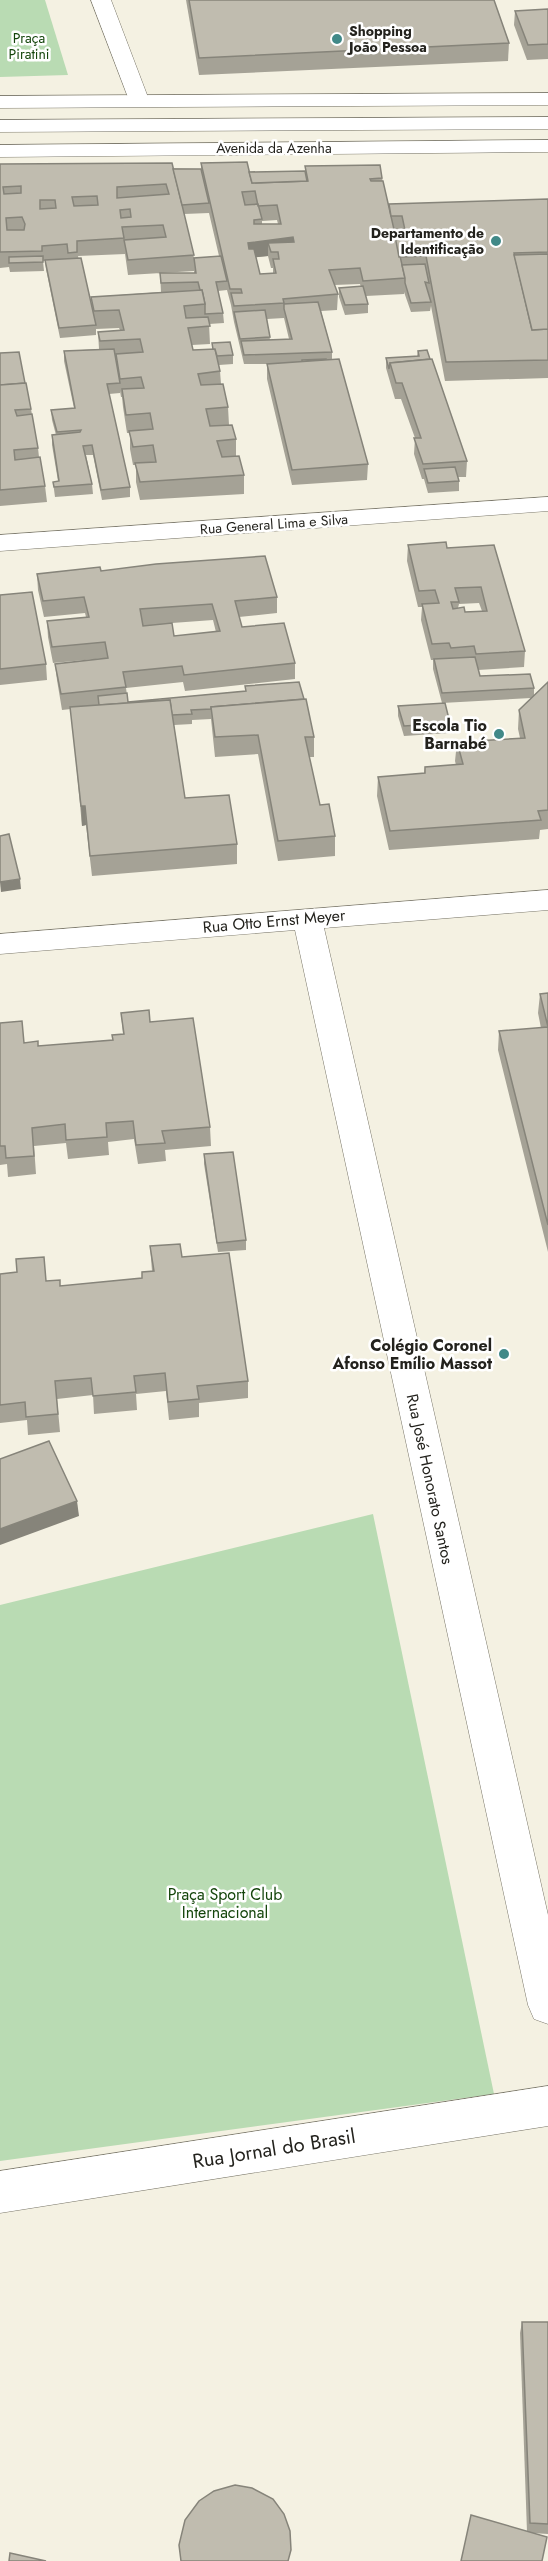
<svg xmlns="http://www.w3.org/2000/svg" width="548" height="2561" font-family="Jost,sans-serif">
	<style>
		.green { fill: #b9dbb3 }
		.lines { fill: none; stroke-linecap: round; stroke-linejoin: round }
		.minor-casing { stroke: #797669; stroke-width: 1 }
		.major-casing { stroke: #797669; stroke-width: 1 }
		.minor { fill: #fff; fill-rule: evenodd }
		.major { fill: #fff; fill-rule: evenodd }
		.wall { fill: #a5a296; fill-rule: evenodd }
		.shaded-wall { fill: #86847a }
		.building { fill: #c0bcaf; stroke: #86847a; stroke-width: 1.5; fill-rule: evenodd }
		.poi-dot { fill: #418988; stroke: #fff; stroke-width: 2 }
		.labels { text-anchor: middle; dominant-baseline: central; stroke-width: 5; stroke-linejoin: round; paint-order: stroke }
		.far-poi-label { font-size: 14px; font-weight: bold; fill: #23221d; stroke: #fff; text-anchor: start }
		.far-park-label { font-size: 14px; fill: #14450b; stroke: #fff }
		.far-street-label { font-size: 14px; fill: #23221d; stroke: #fff }
		.poi-label { font-size: 16px; font-weight: bold; fill: #23221d; stroke: #fff; text-anchor: end }
		.street-label { font-size: 16px; fill: #23221d; stroke: #fff }
		.park-label { font-size: 16px; fill: #14450b; stroke: #fff }
		.near-street-label { font-size: 20px; fill: #23221d; stroke: #fff }
	</style>
	<rect width="100%" height="100%" fill="#f4f1e2"/>
	<g class="green">
		<polygon points="0,0 45,0 68,75 0,77"/>
		<polygon points="373,1514 494,2094 0,2161 0,1605"/>
	</g>
	<g class="lines">
		<defs>
			<g id="minor">
				<polygon points="91,0 111,0 149,100 146,104 139,106 132,104 129,100"/>
				<polygon points="548,117 548,129 0,132 0,120"/>
				<polygon points="548,497 548,511 0,551 0,535"/>
				<polygon points="548,890 548,910 324,928 548,1915 548,2024 534,2019 528,2005 295,930 0,954 0,934"/>
				<polygon points="548,2086 548,2126 0,2213 0,2171"/>
			</g>
			<g id="major">
				<polygon points="548,93 548,105 0,108 0,96"/>
				<polygon points="548,140 548,152 0,157 0,145"/>
			</g>
		</defs>
		<use href="#minor" class="minor-casing"/>
		<use href="#major" class="major-casing"/>
		<use href="#minor" class="minor"/>
		<use href="#major" class="major"/>
	</g>
	<g class="wall">
		<polygon points="186,0 494,0 509,43 508,61 199,75"/>
		<polygon points="548,9 548,59 527,60 514,25 515,11"/>
		<path d="M201,163L249,172L305,171V166L382,178L389,207L548,199V378L445,381L431,306L430,311L411,312L404,292V294L366,296L368,304V313L345,315L339,297V288L361,287L360,284L334,285L338,294L337,310L321,311L332,352V360L368,464L367,480L292,485L267,379V364H244L234,322L231,305L227,290L218,291L223,313L224,323L209,324L210,344L192,345L193,350L212,349V343L233,355V364L219,365L220,371L221,384L228,407L229,425L236,439V456L244,475V494L140,500L136,482V465H133L130,449V433H127L123,407L122,397H121L120,391V393L109,394L130,487V497L102,500L93,455H86L92,484L93,494L55,497L53,482L58,481L52,445V435H56L52,420L51,410L74,408L64,361V351L99,349L98,332L120,330L119,328L96,329V335L60,338L46,269L45,261H43L44,271L10,272L9,267L0,268V164L201,169ZM209,213L219,256L194,258L184,214ZM277,220L278,224H262V221ZM125,254L128,275L194,271V273H160L161,292L91,297L92,307L78,256ZM268,256L271,268H273V273L260,274L256,257ZM284,318L289,339L270,340L267,319Z"/>
		<polygon points="418,351 467,461 466,477 458,477 459,481 459,491 428,493 424,479 422,479 414,454 415,438 401,399 395,399 386,368 386,358 417,356"/>
		<polygon points="0,353 31,409 38,448 39,457 45,486 47,502 0,506"/>
		<path d="M408,545L447,548L494,545L525,651L524,667L478,670L480,676L534,688V696L548,682V829L540,830L539,839L389,850L377,796L378,777L424,773L425,767L456,765L455,761L457,742L520,738L518,729L519,710L531,698L442,703L433,669V660H431L421,620L422,607H418L407,561ZM479,603L482,611L465,612L458,608L459,604Z"/>
		<path d="M101,571L277,597V613L239,617L242,627L295,663V679L185,691L183,682L126,688L128,702L245,691L314,737V757H309L320,805L335,836V856L278,861L258,754L215,757L211,719L192,720V724L174,725L185,798L237,844V864L92,876L86,825L82,826L71,709L62,710L57,680L55,664L106,658L53,663L48,637L47,621L86,617L85,613L44,617L38,590L37,574ZM213,620L216,632L174,636L172,623Z"/>
		<polygon points="0,595 46,664 47,680 0,685"/>
		<polygon points="398,706 450,723 449,733 404,736 398,716"/>
		<polygon points="548,993 548,1252 498,1050 499,1031 541,1028 538,1013 540,994"/>
		<polygon points="121,1013 150,1022 210,1127 211,1146 165,1150 166,1161 138,1164 134,1139 108,1142 109,1155 68,1159 66,1143 34,1146 36,1174 8,1177 7,1164 0,1165 0,1023 24,1043 38,1046 113,1040 123,1034"/>
		<polygon points="204,1154 246,1240 246,1250 218,1252 204,1164"/>
		<polygon points="150,1246 182,1257 248,1381 248,1398 199,1403 199,1417 169,1420 166,1391 136,1394 137,1410 94,1414 93,1395 57,1399 60,1432 28,1435 27,1420 0,1423 0,1274 46,1281 60,1286 142,1278 152,1271"/>
		<polygon points="522,2322 548,2322 548,2534 532,2533 527,2532 520,2333"/>
	</g>
	<g class="shaded-wall">
		<polygon points="293,237 293,253 268,243 268,256 248,258 248,243"/>
		<polygon points="81,806 85,806 86,825 82,826"/>
		<polygon points="20,879 21,889 1,892 0,882"/>
		<polygon points="77,1501 79,1516 0,1545 0,1529"/>
	</g>
	<g class="building">
		<polygon points="189,0 494,0 509,43 199,58"/>
		<polygon points="548,9 548,44 528,45 515,11"/>
		<path d="M247,162L252,183L308,181L305,166L380,165L382,178L370,179L371,181H383L405,278L363,281L360,268L329,270L338,294L283,299L284,303L234,306L231,293H242L241,289H230L201,163ZM255,191L258,206L277,205L281,224H254V220L262,219L258,204L245,205L242,192ZM293,237L294,242L268,243L271,252H278L279,259H273L276,273L260,274L254,249H249L248,243Z"/>
		<path d="M172,163L194,255L128,260L124,240L166,237L163,225L122,227L124,238L77,241V252L68,253L67,244L42,246V251L0,252V164ZM166,184L169,194L117,198V187ZM21,186V193L4,194L3,187ZM97,196L98,205L74,206L72,197ZM40,200H55L56,208L40,209ZM130,209L131,217L121,218L120,210ZM22,217L25,224L24,230H7L6,218Z"/>
		<polygon points="173,169 201,169 209,203 182,205"/>
		<polygon points="305,171 307,181 252,183 249,172"/>
		<polygon points="548,199 548,252 514,253 532,330 548,329 548,360 446,362 426,256 399,257 394,231 405,230 402,216 391,216 389,204"/>
		<polygon points="548,254 548,329 532,330 514,255"/>
		<polygon points="43,256 43,262 9,263 9,257"/>
		<polygon points="221,256 227,281 216,282 223,313 205,314 205,304 202,290 200,290 198,282 161,283 160,273 196,273 194,258"/>
		<polygon points="81,258 96,325 59,328 45,260"/>
		<polygon points="425,264 429,283 425,282 431,302 411,303 405,283 405,278 402,265"/>
		<polygon points="363,286 368,304 345,305 339,288"/>
		<polygon points="202,290 205,304 184,306 186,318 208,317 210,326 188,328 193,350 215,349 220,371 198,374 201,385 223,384 228,407 206,409 210,426 232,425 236,439 217,441 222,457 239,456 244,475 140,482 135,463 156,462 153,445 133,447 129,431 153,429 150,413 126,415 122,389 144,388 141,377 120,379 116,354 143,352 140,339 100,341 98,332 124,330 119,310 94,311 91,297"/>
		<polygon points="318,302 332,352 244,355 241,341 292,339 284,309 284,304"/>
		<polygon points="265,310 270,337 240,339 234,312"/>
		<polygon points="230,342 233,355 217,356 215,349 213,349 212,343"/>
		<polygon points="114,349 120,383 107,384 130,487 101,490 92,445 83,446 92,484 54,487 53,482 59,481 52,435 80,432 81,430 57,432 51,410 75,408 64,351"/>
		<polygon points="427,350 430,359 390,363 389,369 386,358 419,356 418,351"/>
		<polygon points="19,352 25,383 0,385 0,353"/>
		<polygon points="326,359 326,360 302,362 302,360"/>
		<polygon points="339,359 368,464 292,470 267,364"/>
		<polygon points="432,359 467,461 423,464 414,438 421,438 402,383 396,383 390,363"/>
		<polygon points="26,383 31,409 15,410 17,416 32,414 38,448 14,450 15,460 40,457 45,486 0,490 0,385"/>
		<polygon points="455,467 459,481 428,483 424,469"/>
		<path d="M446,542L447,548L494,545L525,651L476,654L474,646L451,648L449,643L432,644L422,604L439,603L435,590L419,591L408,545ZM481,587L487,611L465,612L464,607L453,609L451,602H459L455,588Z"/>
		<path d="M265,556L277,597L235,601L242,627L284,623L295,663L184,675L182,666L123,672L126,687L61,694L55,664L108,658L105,642L52,647L47,621L89,617L84,597L43,601L37,574L100,567L101,571L156,564ZM212,604L220,631L174,636L172,623L143,626L140,609Z"/>
		<polygon points="32,592 46,664 0,669 0,595"/>
		<polygon points="475,657 480,676 530,674 534,688 442,693 434,659"/>
		<polygon points="299,682 304,699 211,707 211,709 191,710 192,714 172,715 170,700 99,705 98,696 127,693 128,702 246,691 245,686"/>
		<polygon points="548,682 548,810 538,811 541,820 390,831 378,777 425,773 425,767 463,764 457,742 525,738 519,710"/>
		<polygon points="306,699 314,737 305,737 320,805 329,804 335,836 278,841 258,735 215,737 211,707"/>
		<polygon points="170,700 185,798 229,795 237,844 90,856 85,806 81,806 70,707"/>
		<polygon points="445,703 450,723 404,726 398,706"/>
		<polygon points="9,834 20,879 0,882 0,836"/>
		<polygon points="548,993 548,1225 499,1031 548,1027 540,994"/>
		<polygon points="149,1010 150,1022 193,1018 210,1127 162,1131 165,1143 136,1145 133,1121 106,1123 107,1137 66,1140 65,1124 32,1128 34,1156 6,1158 5,1146 0,1146 0,1023 22,1021 24,1043 38,1041 38,1046 113,1040 112,1035 124,1034 121,1013"/>
		<polygon points="233,1152 246,1240 217,1243 204,1154"/>
		<polygon points="180,1244 182,1257 229,1253 248,1381 197,1386 199,1399 168,1402 165,1373 134,1376 136,1392 93,1396 91,1378 55,1381 58,1414 26,1417 25,1402 0,1405 0,1274 17,1272 16,1259 44,1257 46,1281 60,1280 60,1286 142,1278 142,1272 154,1271 150,1246"/>
		<polygon points="49,1441 77,1501 0,1529 0,1459"/>
		<polygon points="522,2322 548,2322 548,2524 530,2523"/>
		<polygon points="235,2485 252,2488 273,2499 284,2514 290,2531 291,2550 288,2561 181,2561 179,2545 185,2520 199,2501 214,2491"/>
		<polygon points="471,2515 547,2537 542,2561 461,2561"/>
		<polygon points="10,2553 46,2561 9,2561"/>
	</g>
	<g class="poi-dot">
		<circle cx="337" cy="39" r="6"/>
		<circle cx="496" cy="241" r="6"/>
		<circle cx="499" cy="734" r="6"/>
		<circle cx="504" cy="1354" r="6"/>
	</g>
	<g class="labels">
		<g class="far-poi-label">
			<text x="349" y="31">Shopping<tspan x="349" dy="16">João Pessoa</tspan></text>
			<text x="484" y="233" text-anchor="end">Departamento de<tspan x="484" dy="16">Identificação</tspan></text>
		</g>
		<g class="far-park-label">
			<text x="29" y="38">Praça<tspan x="29" dy="16">Piratini</tspan></text>
		</g>
		<g class="far-street-label">
			<text x="274" y="148">Avenida da Azenha</text>
			<text transform="translate(274 524) rotate(-4)">Rua General Lima e Silva</text>
		</g>
		<g class="poi-label">
			<text x="487" y="725">Escola Tio<tspan x="487" dy="18">Barnabé</tspan></text>
			<text x="492" y="1345">Colégio Coronel<tspan x="492" dy="18">Afonso Emílio Massot</tspan></text>
		</g>
		<g class="street-label">
			<text transform="translate(274 921) rotate(-5)">Rua Otto Ernst Meyer</text>
			<text transform="translate(430 1479) rotate(78)">Rua José Honorato Santos</text>
		</g>
		<g class="park-label">
			<text x="225" y="1894">Praça Sport Club<tspan x="225" dy="18">Internacional</tspan></text>
		</g>
		<g class="near-street-label">
			<text transform="translate(274 2149) rotate(-9)">Rua Jornal do Brasil</text>
		</g>
	</g>
</svg>
